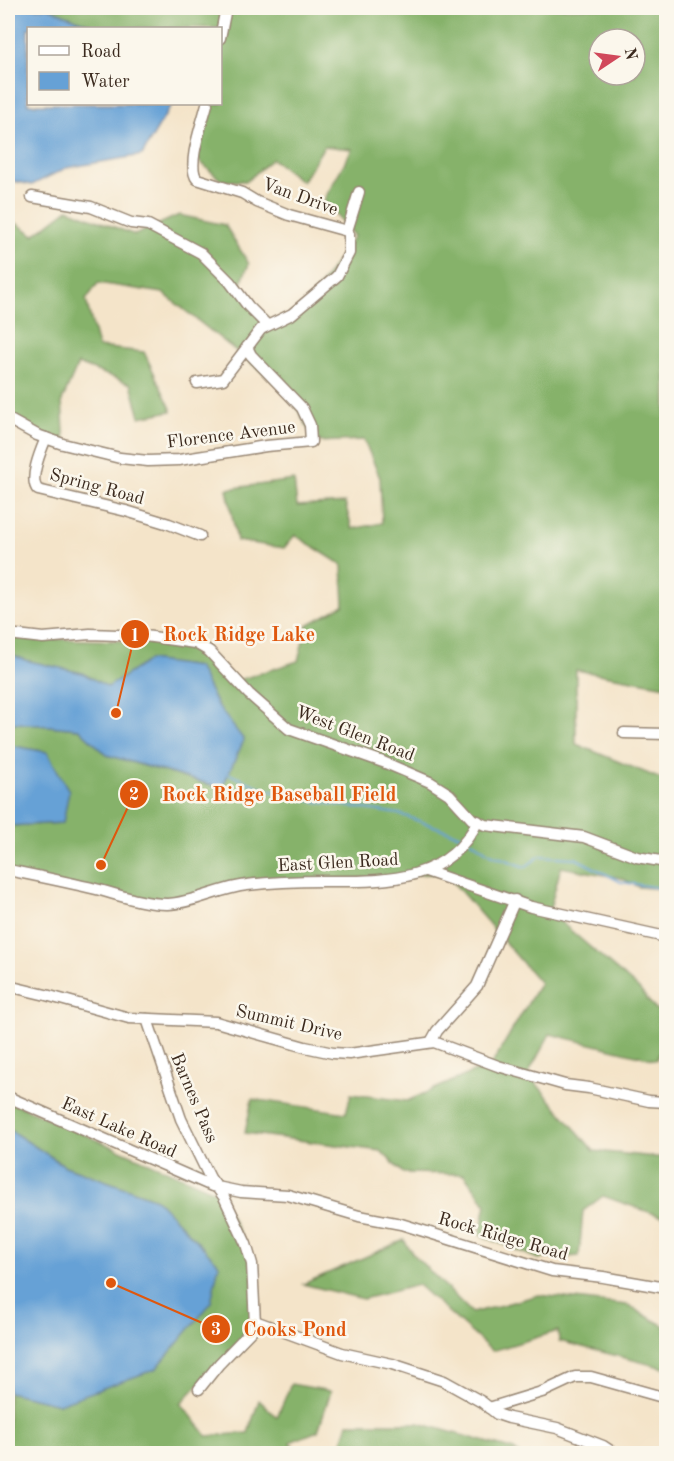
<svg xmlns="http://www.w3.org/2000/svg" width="674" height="1461" font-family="'Old Standard TT',serif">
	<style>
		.forest { fill: #86b26a; stroke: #606e44; stroke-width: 1.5; fill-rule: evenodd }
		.water { fill: #66a1d6; stroke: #50667a; stroke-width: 1.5 }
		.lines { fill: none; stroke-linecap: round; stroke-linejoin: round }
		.stream { stroke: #66a1d6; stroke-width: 2 }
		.minor-casing { stroke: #988774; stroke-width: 13 }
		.minor { stroke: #fff; stroke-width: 10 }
		.labels { text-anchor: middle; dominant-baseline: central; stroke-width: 5; stroke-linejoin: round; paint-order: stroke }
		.street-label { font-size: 18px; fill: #3b2a1e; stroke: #fbf7ec }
		.leader { fill: none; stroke: #df570d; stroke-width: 2 }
		.callout-dot { fill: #df570d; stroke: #fbf7ec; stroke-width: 2 }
		.mark-label { font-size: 18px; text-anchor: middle; font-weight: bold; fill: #fff }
		.callout-label { font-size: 20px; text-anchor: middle; font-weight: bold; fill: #df570d; stroke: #fbf7ec; stroke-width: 5; stroke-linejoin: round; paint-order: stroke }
	</style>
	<rect width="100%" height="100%" fill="#fbf7ec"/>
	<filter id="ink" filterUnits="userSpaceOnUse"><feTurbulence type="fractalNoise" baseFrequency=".0167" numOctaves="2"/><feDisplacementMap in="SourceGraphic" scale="12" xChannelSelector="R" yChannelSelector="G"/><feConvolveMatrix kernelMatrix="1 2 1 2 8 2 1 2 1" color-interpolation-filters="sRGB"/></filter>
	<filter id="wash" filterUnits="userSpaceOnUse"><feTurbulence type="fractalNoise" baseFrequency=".008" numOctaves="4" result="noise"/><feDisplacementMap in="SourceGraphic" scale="24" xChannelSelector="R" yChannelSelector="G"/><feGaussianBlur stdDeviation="1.35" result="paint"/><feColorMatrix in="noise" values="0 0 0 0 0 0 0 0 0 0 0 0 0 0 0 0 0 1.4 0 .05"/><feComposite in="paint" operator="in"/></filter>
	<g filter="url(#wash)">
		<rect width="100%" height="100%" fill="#f4e4c9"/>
		<g class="forest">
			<path d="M48,8H666V686L576,670V744L666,781V889L639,887L621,878L561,867L549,912L638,988L656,1010L666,1011V1040L656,1060L550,1034L528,1074L594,1151L666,1158V1218L603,1196L583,1211L579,1256L538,1259L480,1235L486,1204L464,1174L403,1173L381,1151L245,1133L252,1099L346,1113L351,1094L407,1101L492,1064L540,983L445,873L258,884L166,905L8,874V826L63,823L47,752L8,745V722L79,729L107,755L221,788L243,740L217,705L198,667L149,660L108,688L82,673L25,660L8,653V633L19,638L192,643L233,682L298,661L307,625L344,605L342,565L295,535L284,548L237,541L227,489L294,480L297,506L345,503L352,529L382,523L380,478L364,440L315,442L289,393L163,293L98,283L86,300L98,347L144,352L172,411L140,417L131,384L78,364L62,401L65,445L8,418V218L34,235L68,209L135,235L179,215L225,225L249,264L239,287L273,324L306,306L354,236L324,200L352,149L324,146L302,182L272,159L247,181H222L198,160L208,104H220V28H99ZM599,39H635V75H599Z"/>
			<polygon points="8,1101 219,1193 253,1259 254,1327 181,1403 207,1436 248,1433 259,1400 277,1417 291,1384 331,1391 318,1431 290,1442 299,1453 8,1453 8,1392 59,1404 156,1199 65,1166 8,1129"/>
			<polygon points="404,1240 412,1253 472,1313 539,1295 627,1305 666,1327 666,1367 664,1368 559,1341 558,1331 492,1351 418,1285 363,1299 303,1284"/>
			<polygon points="348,1423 419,1423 514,1450 518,1453 339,1453"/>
		</g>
		<g class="water">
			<polygon points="8,8 48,8 99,28 28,28 28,104 172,104 142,155 66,168 32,185 8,180"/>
			<polygon points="8,653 25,660 82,673 108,687 149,660 198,667 217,705 244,740 222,788 107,755 79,729 8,722"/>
			<polygon points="8,745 47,752 69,791 63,823 8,826"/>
			<polygon points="8,1129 65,1166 156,1199 219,1264 211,1303 156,1369 59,1404 8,1392"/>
		</g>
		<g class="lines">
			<g class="stream">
				<polyline points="229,774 267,790 305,800 399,814 462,836"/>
				<polyline points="470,840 490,854 525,867 540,856 575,858 621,882 666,889"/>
			</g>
		</g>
	</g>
	<g filter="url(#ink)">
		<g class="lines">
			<defs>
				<g id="minor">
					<polyline points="220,38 226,8"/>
					<polyline points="32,197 91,207 131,223 148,225 201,253 230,282 248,306 267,325"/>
					<polyline points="347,231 359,192"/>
					<path d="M197,383L223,379L261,329L292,314L337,276L349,253V234L347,231L289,215L257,202L242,193L197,179C186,165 203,121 207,104"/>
					<polyline points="8,419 37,435 63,444 120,458 148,461 179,460 266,446 311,442 310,425 302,408 251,355 247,347"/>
					<path d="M46,438C41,450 28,480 38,490L126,511L169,524L200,536"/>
					<polyline points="8,634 43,638 90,634 145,636 195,643 209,651 249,694 289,729 383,762 430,782 449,794 472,819 485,825 584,837 637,857 666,862"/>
					<polyline points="624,733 666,734"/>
					<path d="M8,870C37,876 67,882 96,889C119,895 143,904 167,904C194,903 220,888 247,885C272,882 298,881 324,881C384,881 447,884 478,821"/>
					<polyline points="426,871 531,907 666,937"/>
					<polyline points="8,986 46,995 129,1018 216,1022 305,1047 333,1053 349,1054 434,1042 498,1066 565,1085 589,1088 649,1101 666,1102"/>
					<polyline points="147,1019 181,1119 210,1178 224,1197 246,1244 252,1264 255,1323 252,1330 219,1364 199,1389"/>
					<polyline points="431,1042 437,1031 477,986 515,900"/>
					<polyline points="8,1097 212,1186 241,1192 288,1195 359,1216 401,1224 552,1271 603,1277 666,1288"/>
					<polyline points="255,1321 342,1353 392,1364 444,1381 482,1402 497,1414 509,1418 557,1428 603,1446 615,1454"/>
					<polyline points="489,1408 545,1391 575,1377 591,1377 666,1398"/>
				</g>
			</defs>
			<use href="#minor" class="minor-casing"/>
			<use href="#minor" class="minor"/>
		</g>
	</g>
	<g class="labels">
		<g class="street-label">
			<text transform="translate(300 197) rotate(20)">Van Drive</text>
			<text transform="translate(231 435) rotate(-7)">Florence Avenue</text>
			<text transform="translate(97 487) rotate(15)">Spring Road</text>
			<text transform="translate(355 734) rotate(21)">West Glen Road</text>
			<text transform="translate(338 863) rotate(-3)">East Glen Road</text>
			<text transform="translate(289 1023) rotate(13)">Summit Drive</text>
			<text transform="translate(194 1098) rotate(67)">Barnes Pass</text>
			<text transform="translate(119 1128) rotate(24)">East Lake Road</text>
			<text transform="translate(503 1237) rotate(16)">Rock Ridge Road</text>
		</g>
	</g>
	<path class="leader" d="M116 713L135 634M101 865L134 794M111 1283L216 1329"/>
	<g class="callout-dot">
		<circle cx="116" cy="713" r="6"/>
		<circle cx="101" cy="865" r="6"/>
		<circle cx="111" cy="1283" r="6"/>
		<circle cx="135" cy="634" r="15"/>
		<circle cx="134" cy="794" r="15"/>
		<circle cx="216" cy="1329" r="15"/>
	</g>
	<g class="mark-label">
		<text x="135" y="641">1</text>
		<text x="134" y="800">2</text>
		<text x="216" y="1335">3</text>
	</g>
	<g class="callout-label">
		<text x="239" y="641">Rock Ridge Lake</text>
		<text x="279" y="801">Rock Ridge Baseball Field</text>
		<text x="295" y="1336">Cooks Pond</text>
	</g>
	<rect width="674" height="1461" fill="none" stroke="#fbf7ec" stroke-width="30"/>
	<rect x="27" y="27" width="195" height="78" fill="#fbf7ec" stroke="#aea59a" stroke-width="1.5"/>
	<rect x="39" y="46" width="30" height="9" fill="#ffffff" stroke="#aea59a" stroke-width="1.5"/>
	<text x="81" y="57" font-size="18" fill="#3b2a1e">Road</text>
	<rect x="39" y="72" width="30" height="18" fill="#66a1d6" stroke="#aea59a" stroke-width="1.5"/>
	<text x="81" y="87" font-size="18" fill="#3b2a1e">Water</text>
	<g transform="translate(617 57) rotate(77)"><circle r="28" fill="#fbf7ec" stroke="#aea59a" stroke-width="1.5"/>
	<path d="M0-4.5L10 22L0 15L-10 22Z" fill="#d1495b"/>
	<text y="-9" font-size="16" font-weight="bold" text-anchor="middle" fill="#3b2a1e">N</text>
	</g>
</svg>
